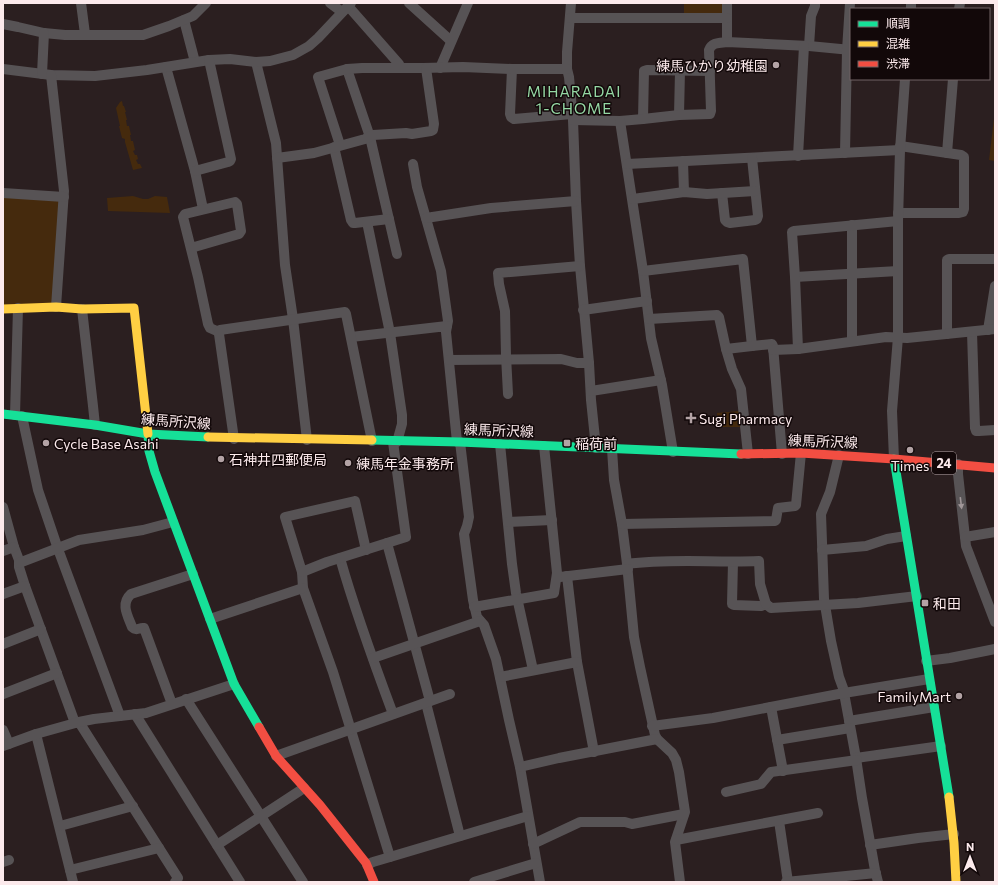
<svg xmlns="http://www.w3.org/2000/svg" width="998" height="885" font-family="Commissioner,'Noto Sans JP',sans-serif">
	<style>
		.green { fill: #452a0d }
		.lines { fill: none; stroke-linecap: round; stroke-linejoin: round }
		.street { stroke: #575355; stroke-width: 10 }
		.fast { stroke: #16e098; stroke-width: 9 }
		.slow { stroke: #ffcf43; stroke-width: 9 }
		.jam { stroke: #f24e42; stroke-width: 9 }
		.oneway { fill: #a19799 }
		.poi-dot { fill: #b3a3a5; stroke: #120809; stroke-width: 1.5 }
		.labels { text-anchor: middle; dominant-baseline: central; stroke-width: 3; stroke-linejoin: round; paint-order: stroke }
		.shield { fill: #120809; stroke: #b6a6a8; stroke-width: 1 }
		.shield-label { font-size: 13px; font-weight: bold; fill: #fceaec }
		.poi-label { font-size: 14px; fill: #fceaec; stroke: #120809; text-anchor: start }
		.street-label { font-size: 14px; fill: #fceaec; stroke: #120809 }
		.neighbourhood-label { font-size: 15px; letter-spacing: 1px; fill: #95d8a4; stroke: #120809 }
	</style>
	<rect width="100%" height="100%" fill="#2b1f20"/>
	<g class="green">
		<polygon points="684,3 723,3 723,14 684,15"/>
		<polygon points="122,101 123,106 124,106 126,112 125,112 127,120 126,120 127,126 129,126 131,135 130,135 131,141 133,141 135,150 133,151 135,155 137,155 138,159 136,160 138,164 140,164 142,168 133,170 125,142 125,139 122,138 119,126 120,126 116,108 120,102"/>
		<polygon points="995,110 995,161 989,160"/>
		<polygon points="3,195 61,200 54,304 3,305"/>
		<polygon points="133,196 143,199 148,199 155,196 167,197 170,213 108,211 107,198"/>
		<polygon points="740,411 742,427 718,427 717,413"/>
	</g>
	<g class="lines">
		<g class="street">
			<polyline points="81,3 85,34"/>
			<polyline points="330,3 342,12"/>
			<polyline points="409,3 451,41"/>
			<polyline points="571,3 567,52 567,69 569,77 573,120 576,201 580,266 589,363 591,400 596,448"/>
			<polyline points="727,3 727,42"/>
			<polyline points="348,6 399,64 400,68"/>
			<polyline points="911,9 911,3"/>
			<polyline points="959,9 960,3"/>
			<polyline points="570,18 727,18"/>
			<polyline points="184,20 195,62"/>
			<polyline points="3,24 18,27 44,33 65,35 143,35 169,26 193,16 206,3"/>
			<polyline points="809,46 811,16 815,6 815,3"/>
			<polyline points="256,62 276,143 285,265 293,319 307,440"/>
			<polyline points="166,67 195,171 203,209"/>
			<polyline points="440,68 468,3"/>
			<polyline points="3,69 51,75 95,76 147,70 209,60 230,59 256,62 270,61 293,55 309,46 318,38 351,3"/>
			<polyline points="347,69 370,137 397,254"/>
			<polyline points="512,69 510,114 511,117 514,119 572,114"/>
			<polyline points="42,74 44,33"/>
			<polyline points="51,75 64,191 56,307"/>
			<polyline points="679,115 680,71"/>
			<polyline points="643,119 644,71 647,70 710,71"/>
			<path d="M573,120L620,121L643,119L679,115L710,114L711,111L709,50C712,42 720,43 727,42L809,46L851,50"/>
			<polyline points="620,121 643,271 651,338 662,385 673,452"/>
			<polyline points="340,145 318,77 347,69 362,68 423,68 463,67 512,69 567,69"/>
			<polyline points="334,147 351,220 353,223 355,223 389,219"/>
			<polyline points="845,153 847,50 850,3"/>
			<polyline points="947,153 953,79"/>
			<polyline points="798,156 804,46"/>
			<polyline points="277,158 314,153 365,139 373,135 406,133 412,134 431,131 433,130 434,124 426,68"/>
			<polyline points="683,161 684,192"/>
			<polyline points="413,164 417,187 441,271 448,321 447,326"/>
			<polyline points="627,164 900,150"/>
			<polyline points="195,171 228,162 230,161 231,159 209,60"/>
			<polyline points="3,193 64,197"/>
			<polyline points="722,193 725,220 727,222 730,223 755,220 757,219 758,216 752,158"/>
			<polyline points="633,199 684,192 707,194 755,191"/>
			<polyline points="898,213 959,213 963,212 964,209 964,157 961,155 900,146"/>
			<polyline points="426,218 491,208 576,201"/>
			<polyline points="367,222 390,333 402,415 402,424 397,442"/>
			<polyline points="191,248 239,234 241,231 237,204 235,202 185,214 183,217 198,277 208,324 210,328 219,332"/>
			<polyline points="643,271 743,259 752,346"/>
			<polyline points="795,277 898,271"/>
			<polyline points="82,309 93,406 95,425"/>
			<polyline points="583,310 647,301"/>
			<polyline points="649,319 717,315 719,317 726,349 732,369 741,389 748,454"/>
			<polyline points="988,330 995,286"/>
			<polyline points="972,332 975,428 976,431 979,431 995,430"/>
			<polyline points="947,334 947,260 949,259 995,259"/>
			<polyline points="351,337 447,326 446,332 457,442"/>
			<polyline points="852,341 852,225"/>
			<polyline points="726,349 752,346 772,344 773,346 782,454"/>
			<polyline points="798,349 795,277 792,232 794,231 898,221"/>
			<polyline points="773,350 798,349 886,337 907,338 995,329"/>
			<polyline points="449,360 561,359 577,363 589,363"/>
			<polyline points="591,391 661,380"/>
			<polyline points="508,394 506,356 505,311 499,284 498,273 580,266"/>
			<polyline points="15,415 18,308"/>
			<polyline points="22,416 38,490 58,549 120,716"/>
			<polyline points="234,439 219,334 220,330 345,312 346,314 372,441"/>
			<polyline points="460,442 469,517 467,526 464,534 473,600 477,617 484,625 496,659 509,720 520,767 540,882"/>
			<polyline points="500,444 512,564 516,593 533,670"/>
			<polyline points="612,449 614,480 622,524 627,564 634,637 640,667 655,735 657,739 672,753 676,760 679,772 685,812 675,842 680,882"/>
			<polyline points="839,455 830,492 821,514 824,599 831,641 839,677 843,688 844,693 856,758 862,798 875,870 878,882"/>
			<polyline points="894,459 892,411 898,337 898,221 900,150 905,79"/>
			<polyline points="958,464 958,474 966,546 995,622"/>
			<polyline points="3,507 14,547 19,560 19,567 25,586 75,723"/>
			<polyline points="508,522 552,520"/>
			<polyline points="622,524 775,521 776,520 778,508 795,506 796,505 801,453"/>
			<polyline points="965,537 995,532"/>
			<polyline points="387,543 430,701"/>
			<polyline points="366,550 355,501 285,517 302,572 303,588 333,672 390,857"/>
			<polyline points="822,550 866,546 887,539 906,536"/>
			<polyline points="3,551 14,547"/>
			<path d="M340,558C355,611 374,663 393,714"/>
			<polyline points="733,562 732,604 734,605 761,606 766,604 771,608 858,603 917,596"/>
			<polyline points="19,563 79,540 143,530 173,522"/>
			<path d="M627,564C671,558 715,563 759,561L760,584L766,604"/>
			<polyline points="302,572 327,562 406,537 393,442"/>
			<polyline points="567,576 577,662 594,752"/>
			<polyline points="560,577 628,569"/>
			<polyline points="3,594 25,586"/>
			<polyline points="474,607 554,593 557,573 544,446"/>
			<polyline points="210,619 303,588"/>
			<polyline points="3,644 41,629"/>
			<polyline points="373,658 480,621"/>
			<polyline points="926,661 950,658 995,649"/>
			<polyline points="500,677 577,662"/>
			<polyline points="3,694 57,673"/>
			<polyline points="186,699 303,882"/>
			<polyline points="426,703 460,836"/>
			<path d="M172,704L144,628C139,627 137,632 132,627C128,616 120,604 131,594L193,574"/>
			<polyline points="771,707 783,771"/>
			<polyline points="135,714 240,882"/>
			<polyline points="849,721 934,707"/>
			<polyline points="79,722 178,878 177,880 175,882"/>
			<polyline points="652,726 713,718 844,693 929,679"/>
			<polyline points="3,730 9,744"/>
			<polyline points="36,734 73,882"/>
			<polyline points="777,740 850,728"/>
			<polyline points="3,746 36,734 79,722 94,719 146,713 234,684"/>
			<polyline points="276,756 450,694"/>
			<polyline points="856,758 941,746"/>
			<polyline points="520,767 559,758 657,739"/>
			<polyline points="726,792 761,784 771,772 857,760"/>
			<polyline points="779,821 788,882"/>
			<polyline points="60,826 133,806"/>
			<polyline points="676,840 818,813"/>
			<polyline points="533,844 580,822 625,822 632,824 684,814"/>
			<polyline points="217,845 304,788"/>
			<polyline points="870,845 918,838 954,834"/>
			<polyline points="3,862 9,860"/>
			<polyline points="367,865 373,862 390,857 528,816"/>
			<polyline points="70,870 159,848"/>
			<polyline points="474,882 536,863"/>
			<polyline points="786,882 876,873"/>
		</g>
		<g class="fast">
			<polyline points="3,414 95,425 148,434 208,437"/>
			<polyline points="148,434 149,451 155,472 234,684 259,727"/>
			<polyline points="372,440 460,442 741,454"/>
			<polyline points="894,459 949,797"/>
		</g>
		<g class="slow">
			<polyline points="3,309 56,307 82,309 134,308 148,434"/>
			<polyline points="208,437 372,440"/>
			<polyline points="949,797 954,843 956,882"/>
		</g>
		<g class="jam">
			<polyline points="741,454 801,453 894,459 995,468"/>
			<polyline points="259,727 276,756 320,805 366,863 374,882"/>
		</g>
	</g>
	<defs><path id="oneway-solid" d="M-6-.8H1V-3.2L6.5 0L1 3.2V.8H-6Z"/></defs>
	<use class="oneway" href="#oneway-solid" transform="translate(961 503) rotate(83)"/>
	<g class="poi-dot">
		<circle cx="776" cy="65" r="4"/>
		<path d="M689 412h4v4h4v4h-4v4h-4v-4h-4v-4h4z"/>
		<circle cx="46" cy="443" r="4"/>
		<rect x="563" y="439" width="8" height="8" rx="2"/>
		<circle cx="910" cy="450" r="4"/>
		<circle cx="221" cy="459" r="4"/>
		<circle cx="348" cy="463" r="4"/>
		<rect x="921" y="599" width="8" height="8" rx="2"/>
		<circle cx="959" cy="696" r="4"/>
	</g>
	<g class="labels">
		<rect class="shield" x="932" y="452" width="24" height="22" rx="3"/>
		<g class="shield-label">
			<text x="944" y="463">24</text>
		</g>
		<g class="poi-label">
			<text x="768" y="65" text-anchor="end">練馬ひかり幼稚園</text>
			<text x="699" y="418">Sugi Pharmacy</text>
			<text x="54" y="443">Cycle Base Asahi</text>
			<text x="575" y="443">稲荷前</text>
			<text x="229" y="459">石神井四郵便局</text>
			<text x="356" y="463">練馬年金事務所</text>
			<text x="910" y="465" text-anchor="middle">Times</text>
			<text x="933" y="603">和田</text>
			<text x="951" y="696" text-anchor="end">FamilyMart</text>
		</g>
		<g class="street-label">
			<text transform="translate(176 421) rotate(4)">練馬所沢線</text>
			<text transform="translate(499 430) rotate(2)">練馬所沢線</text>
			<text transform="translate(823 441) rotate(2)">練馬所沢線</text>
		</g>
		<g class="neighbourhood-label">
			<text x="574" y="91">MIHARADAI<tspan x="574" dy="17">1-CHOME</tspan></text>
		</g>
	</g>
	<rect width="998" height="885" fill="none" stroke="#fceaec" stroke-width="8"/>
	<rect x="850" y="8" width="140" height="72" fill="#120809" stroke="#706264"/>
	<rect x="858" y="21" width="20" height="6" fill="#16e098" stroke="#706264"/>
	<text x="886" y="28" font-size="12" fill="#fceaec">順調</text>
	<rect x="858" y="41" width="20" height="6" fill="#ffcf43" stroke="#706264"/>
	<text x="886" y="48" font-size="12" fill="#fceaec">混雑</text>
	<rect x="858" y="61" width="20" height="6" fill="#f24e42" stroke="#706264"/>
	<text x="886" y="68" font-size="12" fill="#fceaec">渋滞</text>
	<g transform="translate(970 857)" stroke="#120809" stroke-width="3" paint-order="stroke">
	<path d="M0-3L7 15L0 10L-7 15Z" fill="#fceaec"/>
	<text y="-6" font-size="11" font-weight="bold" text-anchor="middle" fill="#fceaec">N</text>
	</g>
</svg>
